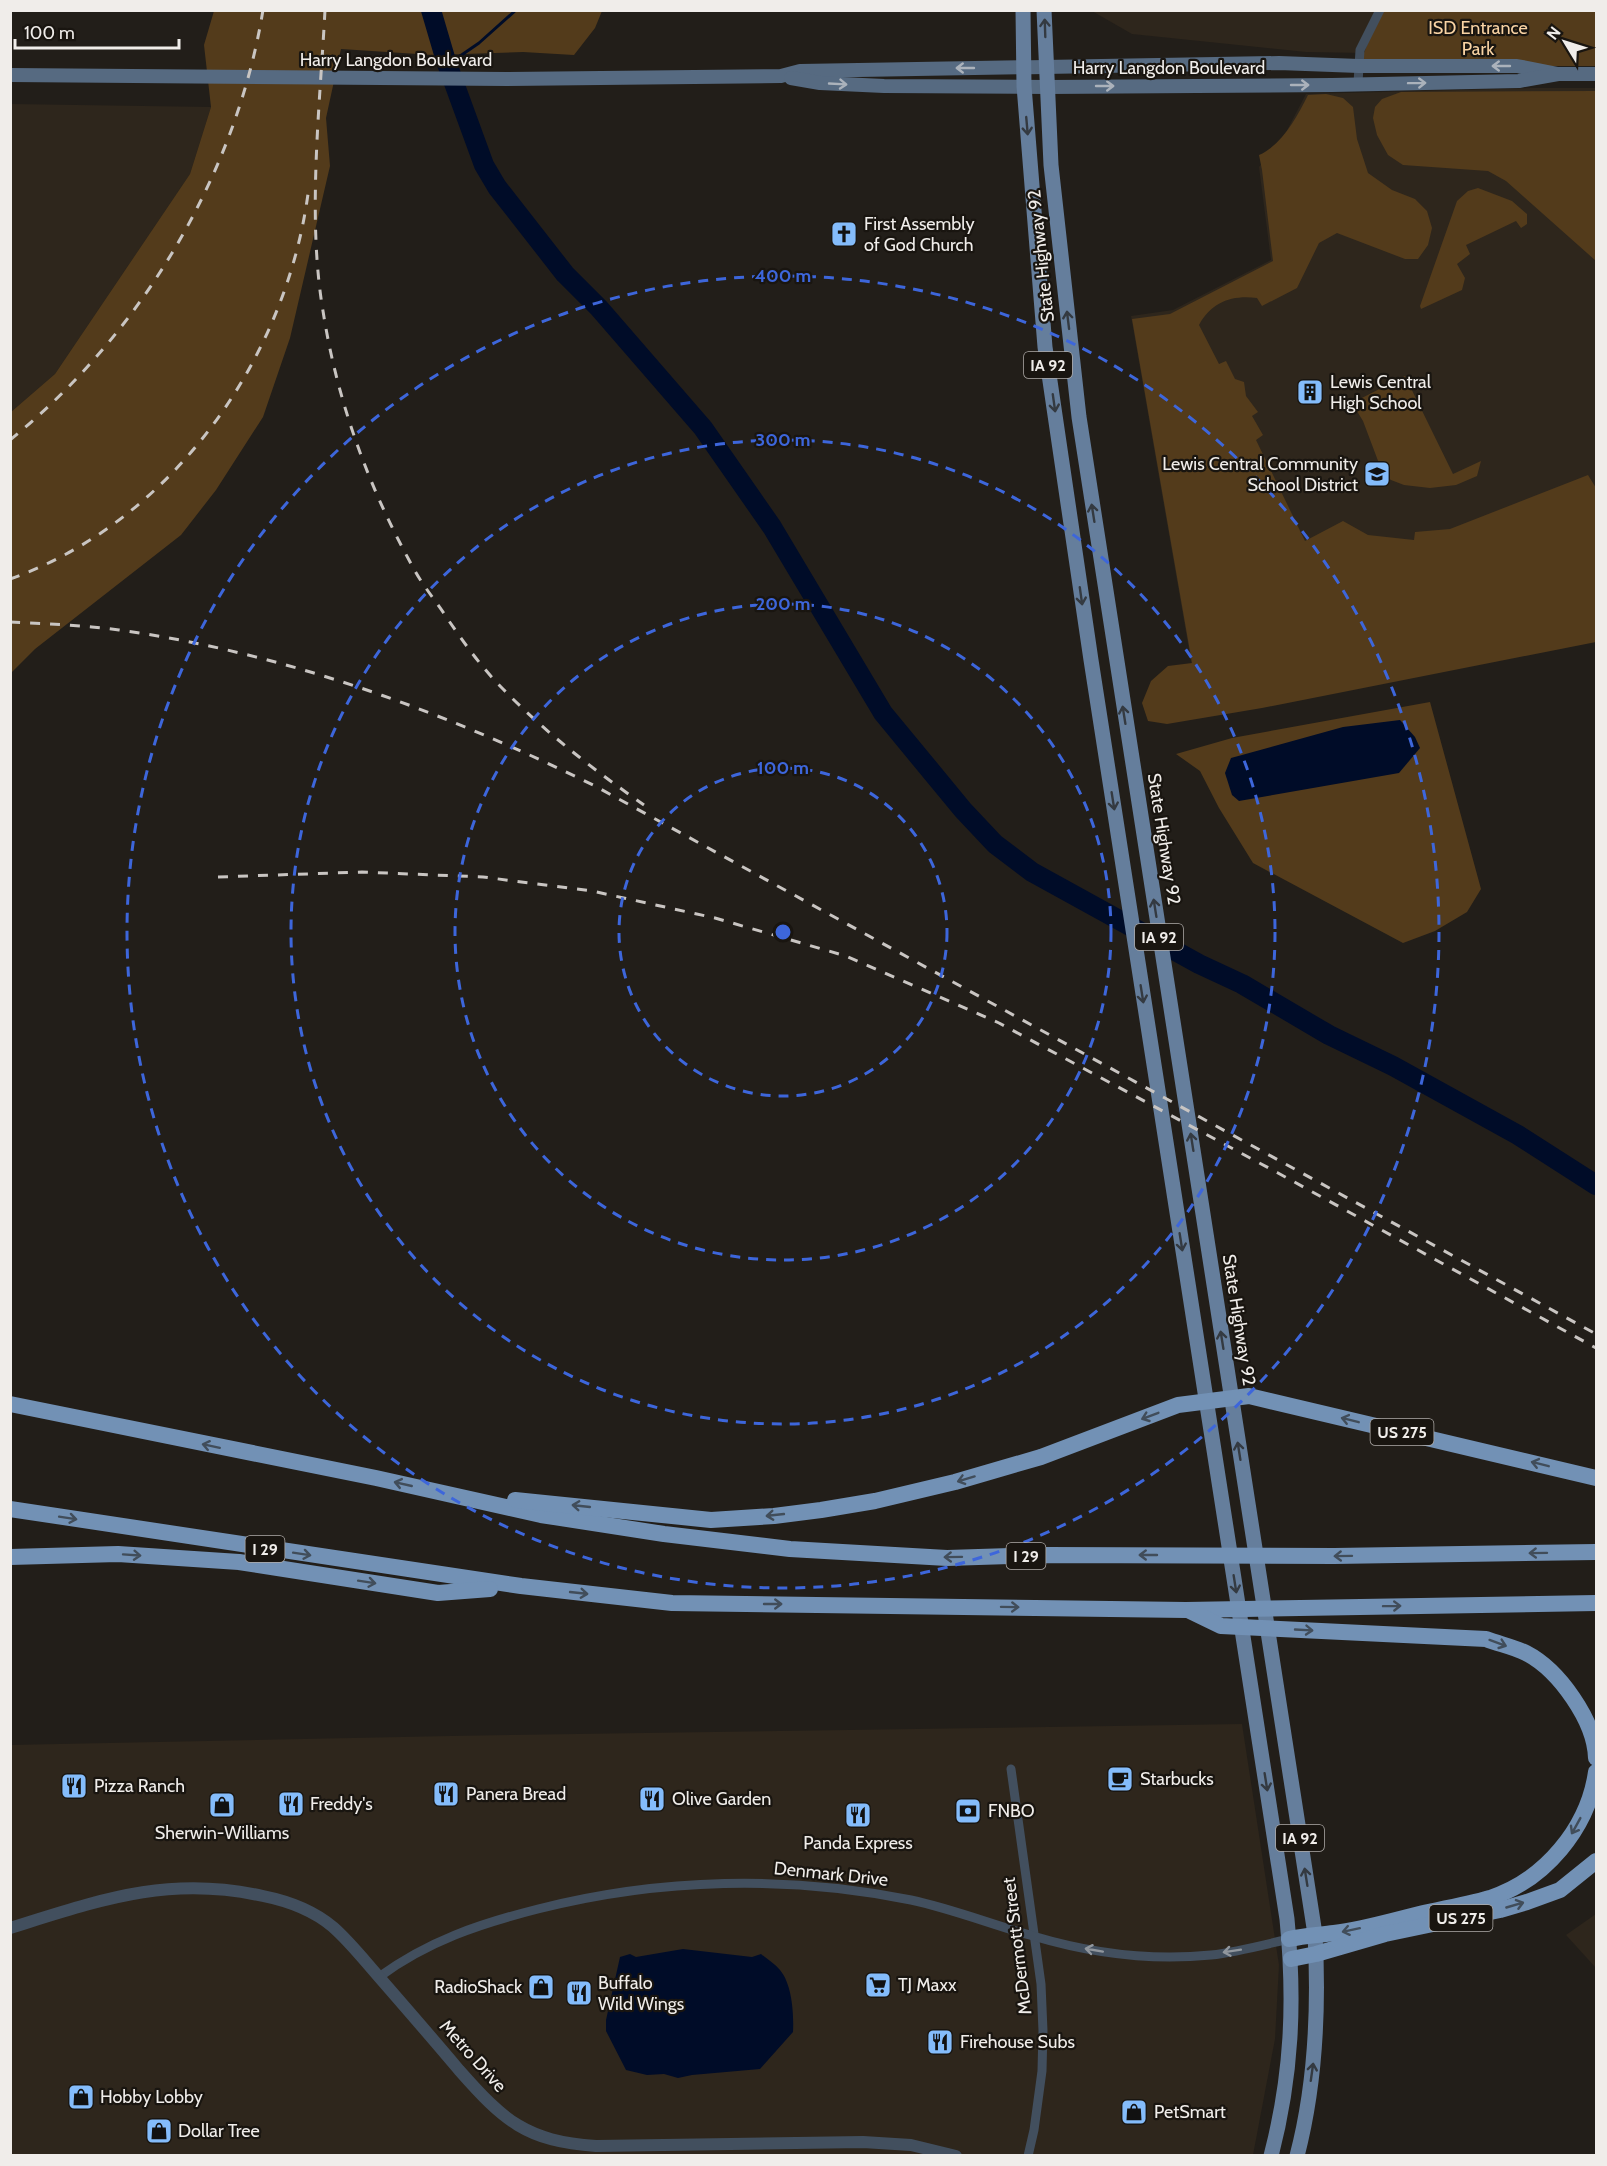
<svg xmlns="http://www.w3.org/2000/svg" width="1607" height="2166" font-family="Cabin,sans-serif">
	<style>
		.built { fill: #2e261c }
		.green { fill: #533b1b }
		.water { fill: #000c28 }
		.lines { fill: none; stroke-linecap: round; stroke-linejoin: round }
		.stream { stroke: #000c28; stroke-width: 3 }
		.river { stroke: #000c28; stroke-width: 20 }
		.minor { stroke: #424f5e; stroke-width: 9 }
		.tertiary { stroke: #424f5e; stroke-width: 12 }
		.secondary { stroke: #566a81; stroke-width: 14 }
		.primary { stroke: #657e9c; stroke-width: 15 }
		.motorway { stroke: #7291b5; stroke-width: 16 }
		.rail { stroke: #c9c5c2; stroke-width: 3; stroke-dasharray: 10 10; stroke-linecap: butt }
		.oneway { stroke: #343a41 }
		.oneway2 { stroke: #abb2bb }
		.oneway3 { stroke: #414d5a }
		.oneway4 { stroke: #90969d }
		.ring { fill: none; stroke: #3d66db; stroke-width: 3; stroke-dasharray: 10 8 }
		.labels { text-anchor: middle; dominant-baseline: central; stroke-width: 4.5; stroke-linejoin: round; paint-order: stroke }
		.shield { fill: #191510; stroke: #b0aca9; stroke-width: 1.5 }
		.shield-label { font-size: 16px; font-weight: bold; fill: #f0edea }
		.park-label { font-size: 18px; fill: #f9d3a3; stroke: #191510 }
		.street-label { font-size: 18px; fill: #f0edea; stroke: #191510 }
		.poi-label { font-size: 18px; fill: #f0edea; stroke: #191510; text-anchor: start }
		.centre { fill: #3d66db; stroke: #191510; stroke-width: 3 }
		.ring-label { font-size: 18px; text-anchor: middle; font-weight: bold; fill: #3d66db; stroke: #191510; stroke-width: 4.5; stroke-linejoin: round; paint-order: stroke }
	</style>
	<rect width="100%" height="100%" fill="#221e19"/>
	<g class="built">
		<polygon points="1092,11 1596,11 1596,57 1306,52 1132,34"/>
		<polygon points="1531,88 1596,88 1596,632 1200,713 1131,316 1173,310 1271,260 1259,167 1283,138 1306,94"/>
		<polygon points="11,104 211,107 190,174 55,374 11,412"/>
		<polygon points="1242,1724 1279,1965 1275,2039 1253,2155 11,2155 10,1745 450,1736"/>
		<polygon points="1596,1914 1596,1968 1566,1935"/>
	</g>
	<g class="green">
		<polygon points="214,11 602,11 595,28 574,55 523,52 433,55 341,49 326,118 330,166 290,338 263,417 216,490 181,535 35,649 11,673 11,412 55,374 190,174 211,107 204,45"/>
		<polygon points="1380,11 1596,11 1596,66 1359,66"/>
		<polygon points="1596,91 1596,261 1506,181 1488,171 1403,165 1388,155 1377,135 1373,118 1375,107 1382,99 1401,92"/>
		<path d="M1326,94L1343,98L1353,107L1357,139L1368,173L1392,190L1415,199L1427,211L1432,228L1428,245L1418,259H1405L1337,233L1319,243L1297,288L1262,306L1257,298C1231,295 1212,302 1199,325L1219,364L1226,361L1235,379L1244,382L1246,396L1258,412L1252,416L1263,435L1256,440L1305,541L1343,521L1368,535L1414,540L1415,532L1450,529L1588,475L1596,488V642L1262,708L1167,724L1148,721L1142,703L1151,681L1168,666L1192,663L1132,319L1170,314L1273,261L1262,170L1259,155C1282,145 1297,117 1308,95Z"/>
		<polygon points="1478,188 1512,201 1527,214 1527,224 1521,228 1516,221 1466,245 1470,254 1457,264 1465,278 1462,290 1421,309 1420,306 1457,201 1468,191"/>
		<polygon points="1405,376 1453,474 1481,461 1477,476 1456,485 1430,488 1404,485 1391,480 1383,474 1363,421 1352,403"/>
		<polygon points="1430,702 1481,889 1467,912 1435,931 1403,943 1253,863 1219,808 1200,771 1176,754 1232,738"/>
	</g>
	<g class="water">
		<polygon points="1400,720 1415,737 1420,748 1399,773 1239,801 1232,795 1225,773 1231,758 1343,727"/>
		<path d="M683,1949L752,1957L761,1954C767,1959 775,1964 780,1970C792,1984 794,2014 793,2032L760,2069L692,2075L678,2078L664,2074L647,2075L626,2070L606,2031V2020L620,1957L630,1954L636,1957Z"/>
	</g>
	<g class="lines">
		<polyline class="stream" points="447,65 479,43 516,10"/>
		<polyline class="river" points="431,10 446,61 484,165 497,187 565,274 599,308 703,428 772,527 883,713 963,810 995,844 1032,872 1199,964 1242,984 1329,1035 1393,1066 1518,1135 1596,1185"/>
		<g class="minor">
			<polyline points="1358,83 1360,50 1380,10"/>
			<polyline points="1011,1769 1041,1984 1043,2031 1042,2071 1034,2130 1028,2156"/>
			<path d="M379,1977C428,1941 479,1924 538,1909C660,1878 788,1875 911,1900C953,1909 993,1925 1033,1936C1090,1953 1152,1961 1211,1955C1237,1952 1263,1945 1289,1939"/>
		</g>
		<path class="tertiary" d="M10,1928C100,1900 168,1875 263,1896C288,1901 314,1911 333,1927C350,1942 364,1960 379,1977C406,2008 433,2039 459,2070C504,2121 526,2141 596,2146L863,2142L911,2145L956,2156"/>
		<g class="secondary">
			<polyline points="10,75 506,79 781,76 800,71 1279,63 1359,66 1517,66 1558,74"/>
			<polyline points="791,78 820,83 884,86 1047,87 1332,85 1519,81 1558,74 1596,74"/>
		</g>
		<g class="primary">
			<path d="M1023,10L1024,86L1045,347L1091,660L1287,1919C1295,2002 1292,2075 1271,2156"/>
			<path d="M1044,10L1051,165L1079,417L1315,1934C1319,2008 1316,2083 1297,2156"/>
		</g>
		<g class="motorway">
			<polyline points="10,1404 376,1478 541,1515 664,1534 790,1549 947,1558 1047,1555 1334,1556 1596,1552"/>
			<polyline points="515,1500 711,1520 774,1516 821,1510 875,1501 955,1482 1041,1457 1178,1405 1249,1396 1596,1478"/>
			<polyline points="10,1509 521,1586 672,1603 1186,1610 1596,1603"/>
			<polyline points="10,1557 118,1554 239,1562 438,1593 490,1589"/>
			<path d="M1190,1611L1221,1626L1486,1639C1499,1644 1514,1647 1526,1653C1559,1670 1595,1721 1596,1758"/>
			<path d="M1289,1939C1304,1936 1319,1935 1334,1933C1366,1929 1397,1919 1428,1912C1448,1908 1470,1904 1490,1898C1545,1880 1588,1828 1596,1772"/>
			<polyline points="1291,1959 1316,1954 1385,1934 1500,1910 1527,1902 1560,1890 1596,1861"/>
		</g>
		<g class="rail">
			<path d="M325,10C320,106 307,217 323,311C337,401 369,489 414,569C423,586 436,601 447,618C464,643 482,668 503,689C546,733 594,770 644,805"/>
			<path d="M10,440C140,335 236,176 263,10"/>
			<path d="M10,579C174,521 289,355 309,186"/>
			<path d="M10,622C47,624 83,625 119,630C286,653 445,712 595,786L1596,1334"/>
			<polyline points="218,877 362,872 483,877 592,891 715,918 846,956 999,1023 1278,1173 1596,1348"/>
		</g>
	</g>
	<defs><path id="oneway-shaft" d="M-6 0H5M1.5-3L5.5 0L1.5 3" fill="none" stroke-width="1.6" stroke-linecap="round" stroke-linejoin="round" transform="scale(1.5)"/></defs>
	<g class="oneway">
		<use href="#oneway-shaft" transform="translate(1045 28) rotate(-92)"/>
		<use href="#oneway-shaft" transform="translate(1027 126) rotate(85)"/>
		<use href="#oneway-shaft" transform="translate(1068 320) rotate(-97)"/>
		<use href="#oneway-shaft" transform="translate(1054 403) rotate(82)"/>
		<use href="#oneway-shaft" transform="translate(1093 513) rotate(-99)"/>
		<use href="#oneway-shaft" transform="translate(1081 596) rotate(82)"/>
		<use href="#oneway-shaft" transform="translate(1124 715) rotate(-99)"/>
		<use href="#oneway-shaft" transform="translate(1113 801) rotate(81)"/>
		<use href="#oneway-shaft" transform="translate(1155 908) rotate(-99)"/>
		<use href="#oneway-shaft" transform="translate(1142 994) rotate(81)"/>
		<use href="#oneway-shaft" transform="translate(1192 1142) rotate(-99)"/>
		<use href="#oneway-shaft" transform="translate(1181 1242) rotate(81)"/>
		<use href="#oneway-shaft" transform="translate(1222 1340) rotate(-99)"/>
		<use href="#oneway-shaft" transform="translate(1239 1451) rotate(-99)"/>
		<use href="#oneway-shaft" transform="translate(1235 1584) rotate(81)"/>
		<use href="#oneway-shaft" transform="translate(1266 1782) rotate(81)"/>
		<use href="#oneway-shaft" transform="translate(1306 1877) rotate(-99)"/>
		<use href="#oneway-shaft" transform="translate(1312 2072) rotate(-82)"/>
	</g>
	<g class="oneway2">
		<use href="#oneway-shaft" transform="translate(1501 66) rotate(-180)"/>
		<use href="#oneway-shaft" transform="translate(965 68) rotate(-180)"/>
		<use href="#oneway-shaft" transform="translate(1417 83) rotate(-1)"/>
		<use href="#oneway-shaft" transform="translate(838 84) rotate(3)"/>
		<use href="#oneway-shaft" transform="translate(1300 85)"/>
		<use href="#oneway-shaft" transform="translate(1105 86)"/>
	</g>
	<g class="oneway3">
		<use href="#oneway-shaft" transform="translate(1150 1416) rotate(159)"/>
		<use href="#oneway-shaft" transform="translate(1350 1420) rotate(-166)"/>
		<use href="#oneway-shaft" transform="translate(211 1446) rotate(-168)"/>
		<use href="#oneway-shaft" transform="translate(1540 1464) rotate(-166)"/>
		<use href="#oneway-shaft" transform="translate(966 1479) rotate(163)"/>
		<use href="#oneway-shaft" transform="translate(403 1484) rotate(-167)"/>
		<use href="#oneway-shaft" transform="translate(581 1506) rotate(-174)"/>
		<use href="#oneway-shaft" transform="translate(775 1515) rotate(174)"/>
		<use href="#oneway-shaft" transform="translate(68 1518) rotate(9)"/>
		<use href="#oneway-shaft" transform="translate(1538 1553) rotate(179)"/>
		<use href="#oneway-shaft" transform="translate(302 1554) rotate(9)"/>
		<use href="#oneway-shaft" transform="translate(132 1555) rotate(4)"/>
		<use href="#oneway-shaft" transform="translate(1148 1555) rotate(-180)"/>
		<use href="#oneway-shaft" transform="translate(1343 1556) rotate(179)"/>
		<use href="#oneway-shaft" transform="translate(953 1557) rotate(179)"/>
		<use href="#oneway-shaft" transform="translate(367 1582) rotate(9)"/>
		<use href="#oneway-shaft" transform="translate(579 1593) rotate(6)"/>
		<use href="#oneway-shaft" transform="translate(773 1604)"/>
		<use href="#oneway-shaft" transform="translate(1392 1606) rotate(-1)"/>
		<use href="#oneway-shaft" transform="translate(1010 1607) rotate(1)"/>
		<use href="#oneway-shaft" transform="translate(1304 1630) rotate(3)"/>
		<use href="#oneway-shaft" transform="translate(1498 1643) rotate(20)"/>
		<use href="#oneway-shaft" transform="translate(1576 1826) rotate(119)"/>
		<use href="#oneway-shaft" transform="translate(1515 1905) rotate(-16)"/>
		<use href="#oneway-shaft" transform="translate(1351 1930) rotate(168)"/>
	</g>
	<g class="oneway4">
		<use href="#oneway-shaft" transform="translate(1094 1950) rotate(-170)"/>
		<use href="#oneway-shaft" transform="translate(1232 1951) rotate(171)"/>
	</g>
	<g class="ring">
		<circle cx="783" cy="932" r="164"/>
		<circle cx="783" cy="932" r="328"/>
		<circle cx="783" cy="932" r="492"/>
		<circle cx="783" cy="932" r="656"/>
	</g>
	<defs>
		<symbol id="church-square" viewBox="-11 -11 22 22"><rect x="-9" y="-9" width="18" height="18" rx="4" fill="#84bcfb" stroke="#191510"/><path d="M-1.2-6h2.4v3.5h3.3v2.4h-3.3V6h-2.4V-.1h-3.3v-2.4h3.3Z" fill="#111"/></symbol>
		<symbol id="building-square" viewBox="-11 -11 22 22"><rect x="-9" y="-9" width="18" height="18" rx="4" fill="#84bcfb" stroke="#191510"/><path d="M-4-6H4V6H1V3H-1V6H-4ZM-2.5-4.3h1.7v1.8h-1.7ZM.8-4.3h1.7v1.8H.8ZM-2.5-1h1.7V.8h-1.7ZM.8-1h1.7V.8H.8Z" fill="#111"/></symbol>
		<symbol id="school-square" viewBox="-11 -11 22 22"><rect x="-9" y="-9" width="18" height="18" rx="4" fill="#84bcfb" stroke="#191510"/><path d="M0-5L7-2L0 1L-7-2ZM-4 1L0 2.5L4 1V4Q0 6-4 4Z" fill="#111"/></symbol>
		<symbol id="cafe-square" viewBox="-11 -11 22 22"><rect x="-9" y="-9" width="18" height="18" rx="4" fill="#84bcfb" stroke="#191510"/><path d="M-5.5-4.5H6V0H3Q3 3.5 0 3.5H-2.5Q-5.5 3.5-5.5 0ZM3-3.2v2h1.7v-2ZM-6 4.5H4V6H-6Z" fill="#111"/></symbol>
		<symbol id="restaurant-square" viewBox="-11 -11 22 22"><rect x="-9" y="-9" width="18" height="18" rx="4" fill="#84bcfb" stroke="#191510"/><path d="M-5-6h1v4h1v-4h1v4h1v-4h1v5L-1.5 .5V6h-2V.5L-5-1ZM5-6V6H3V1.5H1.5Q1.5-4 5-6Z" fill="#111"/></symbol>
		<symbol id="shop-square" viewBox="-11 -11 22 22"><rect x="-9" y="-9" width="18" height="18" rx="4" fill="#84bcfb" stroke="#191510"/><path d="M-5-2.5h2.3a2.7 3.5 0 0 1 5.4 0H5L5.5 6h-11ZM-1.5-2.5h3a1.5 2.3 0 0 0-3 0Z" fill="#111"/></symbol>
		<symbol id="bank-square" viewBox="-11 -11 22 22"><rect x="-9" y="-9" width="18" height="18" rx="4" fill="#84bcfb" stroke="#191510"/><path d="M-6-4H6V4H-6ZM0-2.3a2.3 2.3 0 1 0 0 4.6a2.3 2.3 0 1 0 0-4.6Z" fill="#111"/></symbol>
		<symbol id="supermarket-square" viewBox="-11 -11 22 22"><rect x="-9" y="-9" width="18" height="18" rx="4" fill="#84bcfb" stroke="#191510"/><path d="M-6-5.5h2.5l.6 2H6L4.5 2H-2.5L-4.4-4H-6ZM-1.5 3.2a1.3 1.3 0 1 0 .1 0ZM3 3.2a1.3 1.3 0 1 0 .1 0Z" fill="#111"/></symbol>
	</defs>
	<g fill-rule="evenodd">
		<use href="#church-square" x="829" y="219" width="30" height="30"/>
		<use href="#building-square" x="1295" y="377" width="30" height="30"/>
		<use href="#school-square" x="1362" y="459" width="30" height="30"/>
		<use href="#cafe-square" x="1105" y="1764" width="30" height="30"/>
		<use href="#restaurant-square" x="59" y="1771" width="30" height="30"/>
		<use href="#restaurant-square" x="431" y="1779" width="30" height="30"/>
		<use href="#restaurant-square" x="637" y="1784" width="30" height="30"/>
		<use href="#restaurant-square" x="276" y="1789" width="30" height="30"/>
		<use href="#shop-square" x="207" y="1790" width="30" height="30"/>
		<use href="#bank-square" x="953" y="1796" width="30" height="30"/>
		<use href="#restaurant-square" x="843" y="1800" width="30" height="30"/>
		<use href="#supermarket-square" x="863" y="1970" width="30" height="30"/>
		<use href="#shop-square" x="526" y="1972" width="30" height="30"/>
		<use href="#restaurant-square" x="564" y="1978" width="30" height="30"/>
		<use href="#restaurant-square" x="925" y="2027" width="30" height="30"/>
		<use href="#shop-square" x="66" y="2082" width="30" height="30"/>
		<use href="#shop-square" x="1119" y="2097" width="30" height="30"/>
		<use href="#shop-square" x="144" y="2116" width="30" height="30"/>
	</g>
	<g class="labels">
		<g class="shield">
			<rect x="1024" y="352" width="48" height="26" rx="4.5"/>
			<rect x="1135" y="924" width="48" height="26" rx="4.5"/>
			<rect x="1370.5" y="1419" width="63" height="26" rx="4.5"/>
			<rect x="245.5" y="1536" width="39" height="26" rx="4.5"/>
			<rect x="1006.5" y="1543" width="39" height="26" rx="4.5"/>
			<rect x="1276" y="1825" width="48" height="26" rx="4.5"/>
			<rect x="1429.5" y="1905" width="63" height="26" rx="4.5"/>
		</g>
		<g class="shield-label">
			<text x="1048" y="365">IA 92</text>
			<text x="1159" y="937">IA 92</text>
			<text x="1402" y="1432">US 275</text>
			<text x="265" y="1549">I 29</text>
			<text x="1026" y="1556">I 29</text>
			<text x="1300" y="1838">IA 92</text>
			<text x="1461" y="1918">US 275</text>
		</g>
		<g class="park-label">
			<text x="1478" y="28">ISD Entrance<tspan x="1478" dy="21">Park</tspan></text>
		</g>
		<g class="street-label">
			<text x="396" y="60">Harry Langdon Boulevard</text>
			<text x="1169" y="68">Harry Langdon Boulevard</text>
			<text transform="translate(1041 256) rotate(-96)">State Highway 92</text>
			<text transform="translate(1164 839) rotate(81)">State Highway 92</text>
			<text transform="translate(1239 1320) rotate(81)">State Highway 92</text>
			<text transform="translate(831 1874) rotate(6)">Denmark Drive</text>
			<text transform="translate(1017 1946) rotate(-97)">McDermott Street</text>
			<text transform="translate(473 2056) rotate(48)">Metro Drive</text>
		</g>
		<g class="poi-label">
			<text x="864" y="224">First Assembly<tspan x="864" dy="21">of God Church</tspan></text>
			<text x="1330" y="382">Lewis Central<tspan x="1330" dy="21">High School</tspan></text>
			<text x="1358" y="464" text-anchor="end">Lewis Central Community<tspan x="1358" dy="21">School District</tspan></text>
			<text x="1140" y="1779">Starbucks</text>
			<text x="94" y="1786">Pizza Ranch</text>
			<text x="466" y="1794">Panera Bread</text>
			<text x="672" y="1799">Olive Garden</text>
			<text x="310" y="1804">Freddy's</text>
			<text x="988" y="1811">FNBO</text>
			<text x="222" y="1833" text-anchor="middle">Sherwin-Williams</text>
			<text x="858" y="1843" text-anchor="middle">Panda Express</text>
			<text x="598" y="1983">Buffalo<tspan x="598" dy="21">Wild Wings</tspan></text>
			<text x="898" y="1985">TJ Maxx</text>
			<text x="522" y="1987" text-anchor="end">RadioShack</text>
			<text x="960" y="2042">Firehouse Subs</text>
			<text x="100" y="2097">Hobby Lobby</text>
			<text x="1154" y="2112">PetSmart</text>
			<text x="178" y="2131">Dollar Tree</text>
		</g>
	</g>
	<circle cx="783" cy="932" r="9" class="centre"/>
	<g class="ring-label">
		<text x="783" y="282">400 m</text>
		<text x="783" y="446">300 m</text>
		<text x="783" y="610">200 m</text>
		<text x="783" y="774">100 m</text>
	</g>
	<rect width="1607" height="2166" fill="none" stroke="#f0edea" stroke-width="24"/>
	<g transform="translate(1565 42) rotate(308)" stroke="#191510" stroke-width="4.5" paint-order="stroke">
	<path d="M0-4.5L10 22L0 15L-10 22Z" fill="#f0edea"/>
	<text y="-9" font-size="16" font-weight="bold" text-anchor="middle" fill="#f0edea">N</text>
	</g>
	<path d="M15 39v9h164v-9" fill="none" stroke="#f0edea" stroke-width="3"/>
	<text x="24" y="39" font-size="18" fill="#f0edea" stroke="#191510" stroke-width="4.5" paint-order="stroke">100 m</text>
</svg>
